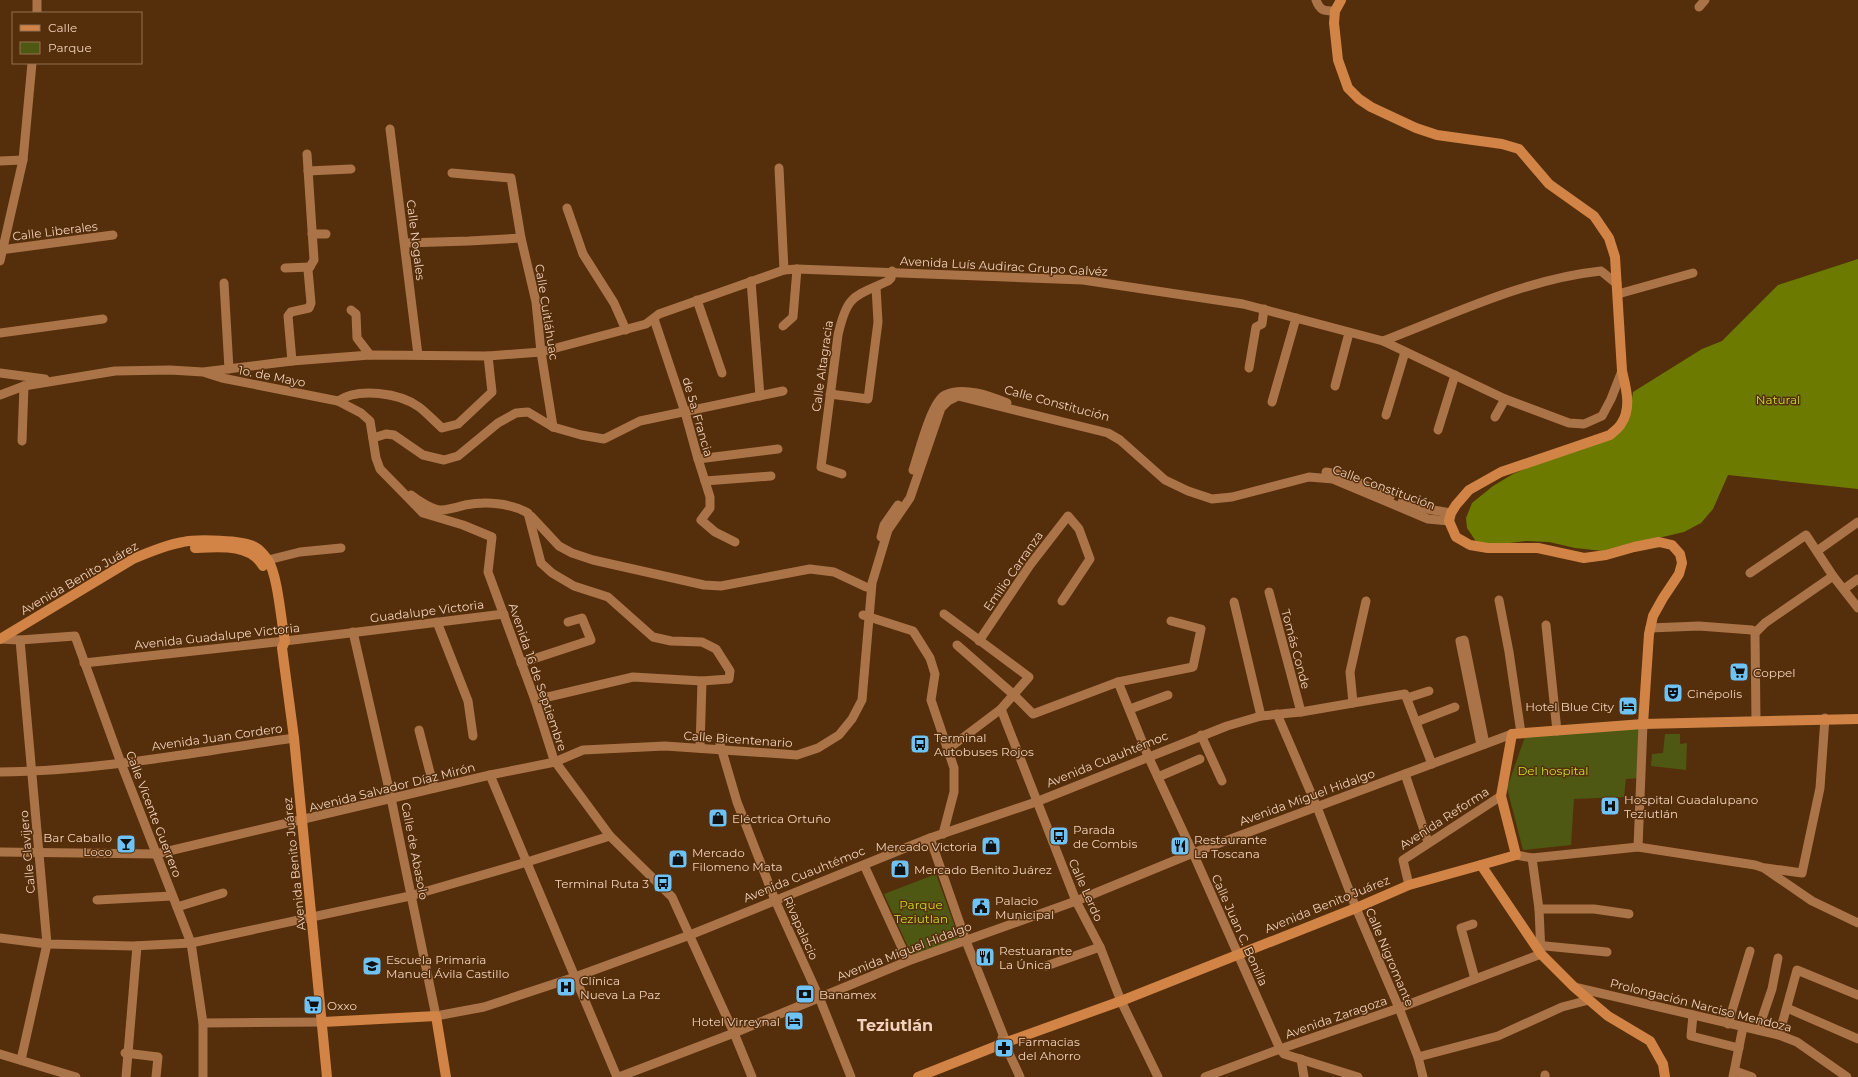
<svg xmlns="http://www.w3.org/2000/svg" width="1858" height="1077" font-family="Montserrat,sans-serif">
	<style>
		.green { fill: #4e5812 }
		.forest { fill: #6d7a00 }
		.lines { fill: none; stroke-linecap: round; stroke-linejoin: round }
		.minor { stroke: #ab7348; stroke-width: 9 }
		.major { stroke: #d18446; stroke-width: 10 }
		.labels { text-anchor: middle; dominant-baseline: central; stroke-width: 3; stroke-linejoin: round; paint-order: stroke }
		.street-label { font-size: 12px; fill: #f2d2bc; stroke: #552e0b }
		.park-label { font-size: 12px; fill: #c8df26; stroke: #552e0b }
		.poi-label { font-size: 12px; fill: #f2d2bc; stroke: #552e0b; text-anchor: start }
		.district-label { font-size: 16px; font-weight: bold; fill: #f2d2bc; stroke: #552e0b }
	</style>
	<rect width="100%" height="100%" fill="#552e0b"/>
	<g class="green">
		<polygon points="1643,727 1640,778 1626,779 1624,797 1574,799 1571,845 1523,850 1507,788 1526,734"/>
		<polygon points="1665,734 1680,734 1680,744 1687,743 1686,770 1651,766 1652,754 1663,753"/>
		<polygon points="936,874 959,938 912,956 884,894"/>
	</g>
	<polygon class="forest" points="1858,259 1858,489 1728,475 1713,509 1701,523 1684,532 1603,551 1575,548 1549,542 1527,541 1485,546 1477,543 1467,528 1466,518 1472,503 1493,486 1513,474 1558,455 1603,441 1629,418 1633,392 1702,349 1722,341 1778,285"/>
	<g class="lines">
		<g class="minor">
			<path d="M1316,0C1320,11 1324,11 1335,11"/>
			<polyline points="1699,7 1705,0"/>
			<polyline points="37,13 37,0"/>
			<polyline points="390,129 418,355"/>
			<polyline points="0,161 23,160"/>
			<polyline points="779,168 784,270"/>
			<polyline points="308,171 351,169"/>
			<polyline points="452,173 511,178 521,238 536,302 541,352 553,427"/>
			<polyline points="567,208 583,254 614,303 626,330"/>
			<polyline points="312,234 326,234"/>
			<polyline points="405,243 469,241 521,238"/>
			<polyline points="0,250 113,235"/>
			<polyline points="0,261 23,160 32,63"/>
			<polyline points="285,268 310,267"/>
			<polyline points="751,281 760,396"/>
			<polyline points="224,283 229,369"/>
			<polyline points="1618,294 1693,273"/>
			<polyline points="697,300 722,373"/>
			<polyline points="351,310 356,314 357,338 370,355"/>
			<polyline points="654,319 685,412 698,459 710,497 710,508 701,520 715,532 735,542"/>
			<polyline points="783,326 793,317 797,269"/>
			<polyline points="0,333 103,319"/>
			<path d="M1383,341C1454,314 1525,279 1601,271L1617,284"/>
			<polyline points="292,361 288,316 291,312 309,308 311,303 308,270 314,260 307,154"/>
			<polyline points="1249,368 1256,327 1262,324 1264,309"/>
			<polyline points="0,373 45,379"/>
			<polyline points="206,373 222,378 338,401 361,413 370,421 376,458 380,469 423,513 463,525 492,537 488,572 535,700 554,760 610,836 672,897 734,1033 752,1077"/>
			<polyline points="1335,386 1349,333"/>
			<polyline points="830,394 868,399 878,322 876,287"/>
			<polyline points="0,395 24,386 115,371 170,370 203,372 292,361 370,355 488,356 541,352 646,324 659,314 784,270 797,269 1083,280 1243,304 1383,341 1505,399 1569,423 1584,424 1602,416 1611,399 1622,371"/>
			<path d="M338,401C358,387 400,393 419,407C427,413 434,421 442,428L458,424L492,392L488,356"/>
			<polyline points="1272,402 1296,318"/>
			<polyline points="1386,415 1405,352"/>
			<polyline points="1495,417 1505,399"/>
			<polyline points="1438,430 1455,375"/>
			<polyline points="373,438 386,434 394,435 423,455 444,460 458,456 498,423 516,413 528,412 553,427 581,435 604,439 640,421 783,391"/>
			<polyline points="22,441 24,386"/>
			<polyline points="698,459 778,449"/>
			<path d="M913,470C919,453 931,402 945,395C963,386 990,396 1007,403"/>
			<polyline points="1326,472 1343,475 1390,497"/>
			<path d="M842,474L821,467L838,335C847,295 853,297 888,281L891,278L892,271"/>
			<polyline points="705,481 771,476"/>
			<path d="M411,495C417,500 433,510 441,510C448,510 458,507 465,505C486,501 510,503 528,513L541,563L552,573L574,586L608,597L653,637L671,641L702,642L716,649L730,671L729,679L702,681L633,677L535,700"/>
			<polyline points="1402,502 1427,509 1451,513"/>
			<polyline points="531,516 559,546 572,553 593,560 704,585 721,586 810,569 834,572 866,587"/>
			<polyline points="881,537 884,525 898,505"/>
			<polyline points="1817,551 1858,522"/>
			<polyline points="268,560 300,552 341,548"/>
			<polyline points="1750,573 1806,535 1833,576 1858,608"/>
			<polyline points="1844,589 1858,579"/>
			<polyline points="1269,592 1301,712"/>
			<polyline points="1499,600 1509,652 1521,733"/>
			<polyline points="1234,602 1261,716"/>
			<polyline points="944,614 1029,677 1001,709 948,749"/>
			<polyline points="863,615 913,631 930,658 935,674 931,700 954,768 954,792 943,834"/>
			<polyline points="437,622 468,701 473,736"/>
			<polyline points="1546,625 1557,731"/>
			<polyline points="1650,628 1699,626 1752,630 1755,633 1756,721"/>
			<polyline points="353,632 391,798 436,1016 484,1007 575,977 690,935 930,838 1036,802 1227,726 1261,716 1301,712 1405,694 1432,764"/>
			<polyline points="1755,633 1765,623 1833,576"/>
			<polyline points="0,639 20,640 75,636 121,763 191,943 203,1023 203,1077"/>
			<polyline points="20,640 47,944 21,1060"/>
			<polyline points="979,641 1030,565 1068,516 1079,529 1090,559 1062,601"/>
			<polyline points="957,645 1014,695 1033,714 1118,682 1193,667 1201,629 1171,621"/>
			<polyline points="84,663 285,641 504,614"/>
			<polyline points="521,663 591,640 582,618 568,622"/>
			<polyline points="1118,682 1148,756 1193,853 1280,1049 1284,1054 1358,1077"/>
			<polyline points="1407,698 1429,691"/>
			<polyline points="1353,703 1350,672 1366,601"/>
			<polyline points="1001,709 1076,901 1100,947 1121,1001 1158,1077"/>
			<polyline points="1130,709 1168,695"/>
			<polyline points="1277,714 1317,807 1356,908 1399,1008 1418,1057 1423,1077"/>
			<polyline points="1416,722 1455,707"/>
			<polyline points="419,730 434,788"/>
			<polyline points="1201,735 1222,781"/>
			<polyline points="720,744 737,802 775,900 819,997 851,1077"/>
			<polyline points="1481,745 1460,641 1464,640 1485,744"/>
			<polyline points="700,748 702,681"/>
			<path d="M0,772C99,771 197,752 294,738"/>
			<polyline points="1405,774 1428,842"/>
			<polyline points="490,775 617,1077"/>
			<polyline points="1158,777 1200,759"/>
			<polyline points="930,838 966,941 1006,1042"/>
			<polyline points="1638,847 1643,724"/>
			<polyline points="0,852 156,854 490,775 555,762 583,750 665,746 797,755 818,748 839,735 852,719 862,700 872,583 888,530 910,498 941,408 948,401 958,396 1108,433 1120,440 1165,480 1188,491 1212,499 1232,497 1309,477 1333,479 1428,519 1449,521"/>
			<polyline points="1516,855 1532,858 1638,847 1755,865 1764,868 1812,901 1858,923"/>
			<polyline points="864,865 908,961"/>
			<polyline points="1766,868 1802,873 1820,788 1825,718"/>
			<polyline points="1409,885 1403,860 1501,796"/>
			<polyline points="97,900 172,896"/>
			<polyline points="177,907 223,893"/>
			<polyline points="1539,909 1594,909 1629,914"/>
			<polyline points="1473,924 1461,928 1475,979"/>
			<polyline points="0,938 47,944 133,946 191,943 410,896 527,862 610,836"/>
			<polyline points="1535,945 1607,952"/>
			<polyline points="1046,966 1100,947"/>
			<polyline points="1574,987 1779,1035 1797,1042 1847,1077"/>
			<polyline points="1787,1008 1858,1039"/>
			<polyline points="1693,1015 1691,1036 1739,1048"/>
			<polyline points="203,1023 323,1022"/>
			<polyline points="1728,1024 1750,951"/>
			<polyline points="1758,1030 1772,989 1778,958"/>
			<polyline points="1779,1035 1797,970 1858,995"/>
			<polyline points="1002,1038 1020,1077"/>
			<polyline points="125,1053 158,1057 156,1077"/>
			<polyline points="0,1054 76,1077"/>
			<polyline points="1418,1057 1498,1036 1562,1007 1589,1000"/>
			<polyline points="1301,1059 1304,1077"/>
			<polyline points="1735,1071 1752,1077"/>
			<polyline points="1545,1075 1545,1077"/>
			<polyline points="126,1077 137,946"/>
			<polyline points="619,1077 734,1033 908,961 1076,901 1193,853 1512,734"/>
			<polyline points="1205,1077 1280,1049 1399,1008 1541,954 1539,909 1532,858"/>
			<polyline points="1733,1077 1743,1027"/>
		</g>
		<g class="major">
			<path d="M1341,0L1335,11L1334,23L1338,60L1348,88L1359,99L1371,107L1416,128L1437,135L1502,144L1519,149L1549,184L1594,216L1609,238L1615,257L1622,371C1626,388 1632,408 1621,424C1619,428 1613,432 1610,435L1501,472L1469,490L1456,505L1451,513L1449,521L1456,537L1470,545L1488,548H1538L1584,558L1606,555L1634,547L1659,542L1672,545L1680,554L1682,563L1679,574L1663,598L1653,616L1649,634L1643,724"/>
			<path d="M195,548C218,547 250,543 263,566"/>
			<path d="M0,639L133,559C149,552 166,545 183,542C196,539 245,540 255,547C259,549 265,556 268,560C278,576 281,621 285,641L282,648L294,738L327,1077"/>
			<polyline points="1481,865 1516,855 1501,796 1512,734 1643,724 1858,719"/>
			<polyline points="323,1022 436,1016 446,1077"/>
			<polyline points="918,1077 1004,1043 1121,1001 1356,908 1409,885 1481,865 1541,954 1574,987 1608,1016 1650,1041 1663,1064 1665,1077"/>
		</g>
	</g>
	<defs>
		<symbol id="supermarket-square" viewBox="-11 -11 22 22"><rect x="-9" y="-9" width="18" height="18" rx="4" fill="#6fc2f4" stroke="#552e0b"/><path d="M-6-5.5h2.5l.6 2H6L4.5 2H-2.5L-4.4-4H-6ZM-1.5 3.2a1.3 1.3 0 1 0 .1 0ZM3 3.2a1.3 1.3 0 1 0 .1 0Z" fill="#111"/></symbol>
		<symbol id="theatre-square" viewBox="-11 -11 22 22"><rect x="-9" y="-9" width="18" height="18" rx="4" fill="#6fc2f4" stroke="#552e0b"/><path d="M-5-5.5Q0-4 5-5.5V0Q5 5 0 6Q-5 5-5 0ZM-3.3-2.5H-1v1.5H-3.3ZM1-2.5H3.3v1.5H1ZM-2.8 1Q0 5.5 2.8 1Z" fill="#111"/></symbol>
		<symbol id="hotel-square" viewBox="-11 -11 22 22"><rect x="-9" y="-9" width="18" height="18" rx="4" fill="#6fc2f4" stroke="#552e0b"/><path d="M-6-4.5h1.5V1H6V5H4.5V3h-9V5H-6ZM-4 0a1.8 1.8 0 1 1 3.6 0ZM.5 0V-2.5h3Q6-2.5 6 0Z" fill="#111"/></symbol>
		<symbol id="bus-square" viewBox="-11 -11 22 22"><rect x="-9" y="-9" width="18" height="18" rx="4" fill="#6fc2f4" stroke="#552e0b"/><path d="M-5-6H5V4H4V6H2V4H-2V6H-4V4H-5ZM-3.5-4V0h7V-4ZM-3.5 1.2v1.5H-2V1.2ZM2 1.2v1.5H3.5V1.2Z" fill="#111"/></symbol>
		<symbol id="hospital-square" viewBox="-11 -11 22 22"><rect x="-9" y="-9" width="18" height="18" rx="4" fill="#6fc2f4" stroke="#552e0b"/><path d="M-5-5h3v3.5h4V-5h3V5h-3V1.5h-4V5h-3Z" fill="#111"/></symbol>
		<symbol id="shop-square" viewBox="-11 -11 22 22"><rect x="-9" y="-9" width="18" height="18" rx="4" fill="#6fc2f4" stroke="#552e0b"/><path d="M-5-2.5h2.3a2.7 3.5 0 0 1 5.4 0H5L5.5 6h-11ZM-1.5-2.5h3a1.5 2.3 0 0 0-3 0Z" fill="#111"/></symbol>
		<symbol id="bar-square" viewBox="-11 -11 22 22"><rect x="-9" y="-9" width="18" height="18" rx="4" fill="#6fc2f4" stroke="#552e0b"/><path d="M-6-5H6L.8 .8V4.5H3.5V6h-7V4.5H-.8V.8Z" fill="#111"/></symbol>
		<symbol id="restaurant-square" viewBox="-11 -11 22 22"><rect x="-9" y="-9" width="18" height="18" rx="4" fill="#6fc2f4" stroke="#552e0b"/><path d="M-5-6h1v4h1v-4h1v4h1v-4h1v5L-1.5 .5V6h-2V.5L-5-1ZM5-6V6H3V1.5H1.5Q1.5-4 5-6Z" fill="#111"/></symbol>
		<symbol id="civic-square" viewBox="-11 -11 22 22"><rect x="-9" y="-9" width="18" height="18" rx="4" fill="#6fc2f4" stroke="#552e0b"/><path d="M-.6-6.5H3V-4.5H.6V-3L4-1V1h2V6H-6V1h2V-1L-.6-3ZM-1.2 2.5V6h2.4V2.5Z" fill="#111"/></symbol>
		<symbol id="school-square" viewBox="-11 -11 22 22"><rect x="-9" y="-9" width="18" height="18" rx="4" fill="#6fc2f4" stroke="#552e0b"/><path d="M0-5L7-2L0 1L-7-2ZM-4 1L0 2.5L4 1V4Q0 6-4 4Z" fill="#111"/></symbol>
		<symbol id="bank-square" viewBox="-11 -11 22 22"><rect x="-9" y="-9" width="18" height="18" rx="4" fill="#6fc2f4" stroke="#552e0b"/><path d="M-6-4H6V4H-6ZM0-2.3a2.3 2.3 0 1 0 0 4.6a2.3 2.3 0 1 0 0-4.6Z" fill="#111"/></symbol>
		<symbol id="pharmacy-square" viewBox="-11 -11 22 22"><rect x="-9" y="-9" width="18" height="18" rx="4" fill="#6fc2f4" stroke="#552e0b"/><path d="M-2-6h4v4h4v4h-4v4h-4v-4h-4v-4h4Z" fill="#111"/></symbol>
	</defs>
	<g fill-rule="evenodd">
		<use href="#supermarket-square" x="1728" y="661" width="22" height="22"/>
		<use href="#theatre-square" x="1662" y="682" width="22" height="22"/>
		<use href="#hotel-square" x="1617" y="695" width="22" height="22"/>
		<use href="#bus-square" x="909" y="733" width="22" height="22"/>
		<use href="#hospital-square" x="1599" y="795" width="22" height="22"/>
		<use href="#shop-square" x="707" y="807" width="22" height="22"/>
		<use href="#bus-square" x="1048" y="825" width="22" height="22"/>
		<use href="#bar-square" x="115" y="833" width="22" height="22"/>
		<use href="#shop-square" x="980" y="835" width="22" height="22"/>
		<use href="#restaurant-square" x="1169" y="835" width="22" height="22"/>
		<use href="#shop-square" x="667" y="848" width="22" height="22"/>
		<use href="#shop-square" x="889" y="858" width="22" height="22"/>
		<use href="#bus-square" x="652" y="872" width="22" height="22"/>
		<use href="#civic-square" x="970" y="896" width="22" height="22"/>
		<use href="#restaurant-square" x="974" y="946" width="22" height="22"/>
		<use href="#school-square" x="361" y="955" width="22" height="22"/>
		<use href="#hospital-square" x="555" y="976" width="22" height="22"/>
		<use href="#bank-square" x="794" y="983" width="22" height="22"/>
		<use href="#supermarket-square" x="302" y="994" width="22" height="22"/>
		<use href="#hotel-square" x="783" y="1010" width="22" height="22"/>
		<use href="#pharmacy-square" x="993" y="1037" width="22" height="22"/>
	</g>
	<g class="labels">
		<g class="street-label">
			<text transform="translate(55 231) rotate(-7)">Calle Liberales</text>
			<text transform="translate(416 240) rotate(83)">Calle Nogales</text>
			<text transform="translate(1004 266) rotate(3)">Avenida Luís Audirac Grupo Galvéz</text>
			<text transform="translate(547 312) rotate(81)">Calle Cuitláhuac</text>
			<text transform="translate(822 366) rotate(-82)">Calle Altagracia</text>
			<text transform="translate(272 376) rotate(11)">1o. de Mayo</text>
			<text transform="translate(1057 403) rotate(15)">Calle Constitución</text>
			<text transform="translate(698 417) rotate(74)">de 5a. Francia</text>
			<text transform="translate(1384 487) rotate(20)">Calle Constitución</text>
			<text transform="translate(1013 571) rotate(-55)">Emilio Carranza</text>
			<text transform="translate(79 578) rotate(-30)">Avenida Benito Juárez</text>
			<text transform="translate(427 611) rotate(-7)">Guadalupe Victoria</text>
			<text transform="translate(217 636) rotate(-6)">Avenida Guadalupe Victoria</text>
			<text transform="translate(1296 649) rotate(75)">Tomás Conde</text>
			<text transform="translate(538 677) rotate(71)">Avenida 16 de Septiembre</text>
			<text transform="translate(217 737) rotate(-8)">Avenida Juan Cordero</text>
			<text transform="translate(738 739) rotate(4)">Calle Bicentenario</text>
			<text transform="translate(1107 759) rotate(-22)">Avenida Cuauhtémoc</text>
			<text transform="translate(392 787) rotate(-14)">Avenida Salvador Díaz Mirón</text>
			<text transform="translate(1307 797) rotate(-20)">Avenida Miguel Hidalgo</text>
			<text transform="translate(154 814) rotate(69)">Calle Vicente Guerrero</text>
			<text transform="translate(1444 818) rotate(-33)">Avenida Reforma</text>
			<text transform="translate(415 851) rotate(79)">Calle de Abasolo</text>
			<text transform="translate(27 852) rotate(-95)">Calle Clavijero</text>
			<text transform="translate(294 864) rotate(-96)">Avenida Benito Juárez</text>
			<text transform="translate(804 874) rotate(-22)">Avenida Cuauhtémoc</text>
			<text transform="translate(1086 890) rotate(66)">Calle Lerdo</text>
			<text transform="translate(1327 904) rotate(-22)">Avenida Benito Juárez</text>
			<text transform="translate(801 928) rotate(66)">Rivapalacio</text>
			<text transform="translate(1240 930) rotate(66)">Calle Juan C. Bonilla</text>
			<text transform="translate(904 951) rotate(-21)">Avenida Miguel Hidalgo</text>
			<text transform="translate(1390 957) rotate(67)">Calle Nigromante</text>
			<text transform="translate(1701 1005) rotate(14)">Prolongación Narciso Mendoza</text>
			<text transform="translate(1336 1017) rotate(-19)">Avenida Zaragoza</text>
		</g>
		<g class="park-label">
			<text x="1778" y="399">Natural</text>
			<text x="1553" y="770">Del hospital</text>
			<text x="921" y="904">Parque<tspan x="921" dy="14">Teziutlan</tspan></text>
		</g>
		<g class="poi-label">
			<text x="1753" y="672">Coppel</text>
			<text x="1687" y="693">Cinépolis</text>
			<text x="1614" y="706" text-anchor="end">Hotel Blue City</text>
			<text x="934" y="737">Terminal<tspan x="934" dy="14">Autobuses Rojos</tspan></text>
			<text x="1624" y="799">Hospital Guadalupano<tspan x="1624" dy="14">Teziutlán</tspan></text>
			<text x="732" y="818">Eléctrica Ortuño</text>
			<text x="1073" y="829">Parada<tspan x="1073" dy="14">de Combis</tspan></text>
			<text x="112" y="837" text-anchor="end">Bar Caballo<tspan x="112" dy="14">Loco</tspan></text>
			<text x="1194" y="839">Restaurante<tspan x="1194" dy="14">La Toscana</tspan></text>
			<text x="977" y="846" text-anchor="end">Mercado Victoria</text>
			<text x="692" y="852">Mercado<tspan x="692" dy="14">Filomeno Mata</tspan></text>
			<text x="914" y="869">Mercado Benito Juárez</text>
			<text x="649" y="883" text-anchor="end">Terminal Ruta 3</text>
			<text x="995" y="900">Palacio<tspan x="995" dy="14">Municipal</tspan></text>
			<text x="999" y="950">Restuarante<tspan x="999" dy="14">La Única</tspan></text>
			<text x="386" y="959">Escuela Primaria<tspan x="386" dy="14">Manuel Ávila Castillo</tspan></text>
			<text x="580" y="980">Clínica<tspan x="580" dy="14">Nueva La Paz</tspan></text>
			<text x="819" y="994">Banamex</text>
			<text x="327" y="1005">Oxxo</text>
			<text x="780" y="1021" text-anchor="end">Hotel Virreynal</text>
			<text x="1018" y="1041">Farmacias<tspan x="1018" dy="14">del Ahorro</tspan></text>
		</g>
		<g class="district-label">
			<text x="895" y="1025">Teziutlán</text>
		</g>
	</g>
	<rect x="12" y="12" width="130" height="52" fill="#552e0b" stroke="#947052"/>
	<rect x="20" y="25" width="20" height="6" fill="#d18446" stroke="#947052"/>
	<text x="48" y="32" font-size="12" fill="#f2d2bc">Calle</text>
	<rect x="20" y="42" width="20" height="12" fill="#4e5812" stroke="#947052"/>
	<text x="48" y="52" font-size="12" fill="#f2d2bc">Parque</text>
</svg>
